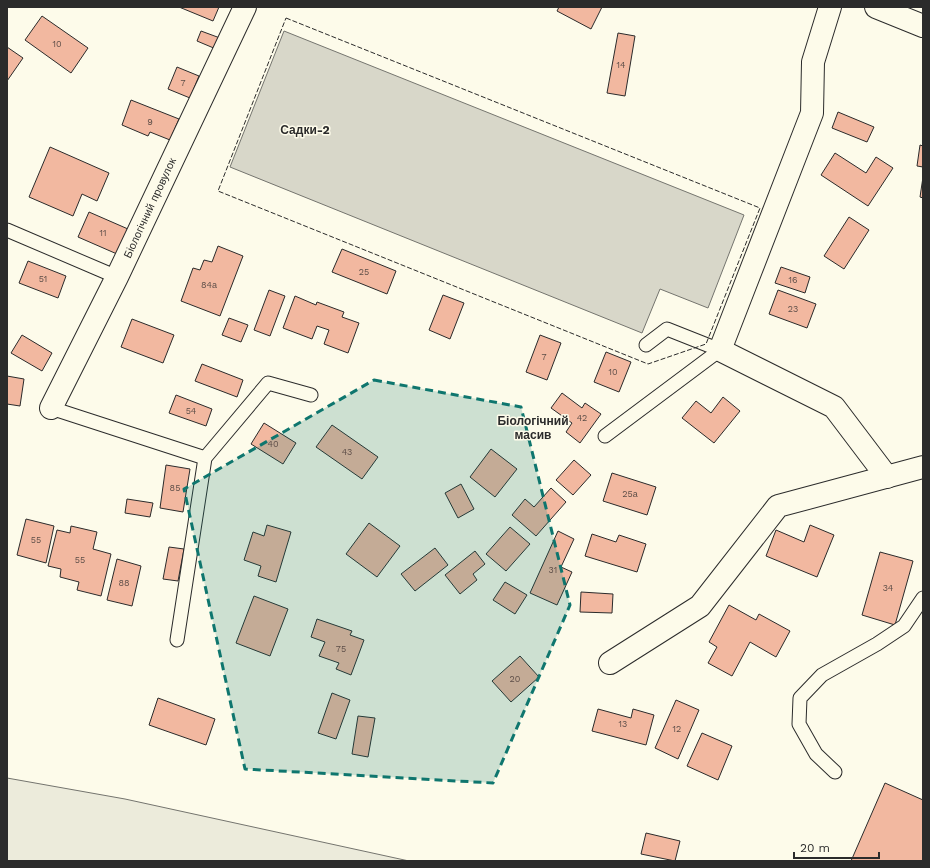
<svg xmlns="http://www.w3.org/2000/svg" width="930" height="868" font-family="'Work Sans',sans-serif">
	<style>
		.green { fill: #ecebdb; stroke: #74746e }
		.water { fill: #d8d7c9; stroke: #74746e }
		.building { fill: #f2b8a0; stroke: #2b2b2b }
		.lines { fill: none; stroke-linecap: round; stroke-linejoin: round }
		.service-casing { stroke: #2b2b2b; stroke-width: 15 }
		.minor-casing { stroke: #2b2b2b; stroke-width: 24 }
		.tertiary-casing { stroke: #2b2b2b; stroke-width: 24 }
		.service { stroke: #fdfbea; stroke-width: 13 }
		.minor { stroke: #fdfbea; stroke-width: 22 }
		.tertiary { stroke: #fdfbea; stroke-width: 22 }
		.fence { stroke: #2b2b2b; stroke-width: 1; stroke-dasharray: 5 2; stroke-linecap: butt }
		.marked { fill: #0f766e; fill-opacity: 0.2; stroke: #0f766e; stroke-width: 3; stroke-dasharray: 8 5; stroke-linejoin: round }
		.labels { text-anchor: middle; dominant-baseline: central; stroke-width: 3; stroke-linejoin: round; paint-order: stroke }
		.number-label { font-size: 9px; fill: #5d4e48 }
		.street-label { font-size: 11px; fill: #2b2b2b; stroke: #fdfbea }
		.neighbourhood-label { font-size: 12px; font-weight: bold; fill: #2b2b2b; stroke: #fdfbea }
	</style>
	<rect width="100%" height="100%" fill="#fdfbea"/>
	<polygon class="green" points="7,778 125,799 409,861 7,861"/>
	<polygon class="water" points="284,31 744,215 708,308 660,289 642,333 230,167"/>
	<g class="building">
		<polygon points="179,7 219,7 213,21"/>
		<polygon points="559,7 602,7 591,29 557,11"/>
		<polygon points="42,16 88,48 71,73 25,40"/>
		<polygon points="201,31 220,38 216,49 197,41"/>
		<polygon points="618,33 635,36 625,96 607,93"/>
		<polygon points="7,47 23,58 7,81"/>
		<polygon points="177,67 199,76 190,98 168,89"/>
		<polygon points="131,100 179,119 170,140 150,132 148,136 122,125"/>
		<polygon points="838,112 874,127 867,142 832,128"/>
		<polygon points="920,145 923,146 923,167 917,166"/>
		<polygon points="50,147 109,173 97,201 82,194 73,216 29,197"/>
		<polygon points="835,153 866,173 876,157 893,168 868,206 821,175"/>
		<polygon points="923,177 923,198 920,197"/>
		<polygon points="89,212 128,229 117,254 78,237"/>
		<polygon points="849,217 869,230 844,269 824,256"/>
		<polygon points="218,246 243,256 220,316 181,301 193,268 200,270 204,260 212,262"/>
		<polygon points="342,249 396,271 387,294 332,272"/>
		<polygon points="28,261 66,276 58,298 19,283"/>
		<polygon points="781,267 810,277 805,293 775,283"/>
		<polygon points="269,290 285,296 270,336 254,330"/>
		<polygon points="778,290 816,304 807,328 769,314"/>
		<polygon points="443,295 464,303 450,339 429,330"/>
		<polygon points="295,296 316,305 317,302 344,312 342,317 359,323 348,353 324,344 329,330 317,326 312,339 283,328"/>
		<polygon points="229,318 248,325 241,342 222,335"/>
		<polygon points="132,319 174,335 163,363 121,347"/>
		<polygon points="22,335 52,353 42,371 11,353"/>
		<polygon points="540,335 561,343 547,380 526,372"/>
		<polygon points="606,352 631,362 619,392 594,382"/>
		<polygon points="202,364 243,380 237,397 195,381"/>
		<polygon points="7,376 24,379 20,406 7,404"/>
		<polygon points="562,393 582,408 585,403 601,414 580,443 566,432 572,423 551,408"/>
		<polygon points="176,395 212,409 206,426 169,413"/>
		<polygon points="723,397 740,411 714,443 682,418 696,401 711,413"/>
		<polygon points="264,423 296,443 283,464 251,444"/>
		<polygon points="332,425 378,457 362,479 316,447"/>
		<polygon points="491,449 517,469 495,497 470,477"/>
		<polygon points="574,460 591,475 573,495 556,480"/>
		<polygon points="166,465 190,469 183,512 160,508"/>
		<polygon points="612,473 656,487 647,515 603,501"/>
		<polygon points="461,484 474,509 458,518 445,493"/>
		<polygon points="551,488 566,502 536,536 512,515 525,499 534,507"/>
		<polygon points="127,499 153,503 150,517 125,513"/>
		<polygon points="26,519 54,526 46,563 17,555"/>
		<polygon points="369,523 400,546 377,577 346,554"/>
		<polygon points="267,525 291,532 276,582 258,576 261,566 244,560 253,532 264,536"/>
		<polygon points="810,525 834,535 817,577 766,556 776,530 804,542"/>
		<polygon points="71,526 97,532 93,549 111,554 101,596 77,590 79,582 60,577 61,569 48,566 57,530 70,533"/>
		<polygon points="510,527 530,544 506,571 486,554"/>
		<polygon points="558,531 574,539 561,567 572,572 557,605 530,593"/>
		<polygon points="592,534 616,542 619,535 646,544 637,572 585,556"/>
		<polygon points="169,547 184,549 178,581 163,579"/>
		<polygon points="435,548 448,565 415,591 401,574"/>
		<polygon points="475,551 485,564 473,574 477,580 460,594 445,575"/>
		<polygon points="880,552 913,561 895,625 862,615"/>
		<polygon points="117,559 141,566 132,606 107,600"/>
		<polygon points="505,582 527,595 515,614 493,600"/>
		<polygon points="581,592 613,594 612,613 580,612"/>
		<polygon points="254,596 288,609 270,656 236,643"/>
		<polygon points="729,605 756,620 759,614 790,631 776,657 750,642 732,676 708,663 717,647 709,642"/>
		<polygon points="317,619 352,631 350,635 364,640 351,675 336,669 339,663 319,656 325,642 311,637"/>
		<polygon points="520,656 539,677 511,702 492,681"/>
		<polygon points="332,693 350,700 336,739 318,733"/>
		<polygon points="158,698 215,719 206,745 149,725"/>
		<polygon points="676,700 699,710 678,759 655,748"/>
		<polygon points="598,709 631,718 633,709 654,715 646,745 592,731"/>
		<polygon points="358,716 375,718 368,757 352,754"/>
		<polygon points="702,733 732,746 718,780 687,766"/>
		<polygon points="885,783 923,800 923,861 851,861"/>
		<polygon points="646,833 680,841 675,861 641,854"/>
	</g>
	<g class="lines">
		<defs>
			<g id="service">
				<polyline points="7,230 117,277"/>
				<polyline points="646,345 667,329 720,350"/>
				<polyline points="51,408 205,458"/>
				<polyline points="605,436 720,350"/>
				<polyline points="177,640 205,458 268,383 311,395"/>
				<polyline points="835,772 816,754 799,724 800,698 822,675 877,644 904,626 923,598"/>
			</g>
			<g id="minor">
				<polyline points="830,7 813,62 812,113 720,350 834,407 887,477"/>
				<polyline points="51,408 117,277 245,7"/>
				<polyline points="610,663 700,606 778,506 923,467"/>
			</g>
			<polyline id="tertiary" points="876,7 923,26"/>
		</defs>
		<use href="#service" class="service-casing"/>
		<use href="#minor" class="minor-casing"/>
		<use href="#tertiary" class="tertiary-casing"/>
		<use href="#service" class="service"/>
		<use href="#minor" class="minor"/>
		<use href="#tertiary" class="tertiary"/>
		<polygon class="fence" points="286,18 760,208 706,344 648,364 218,191"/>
	</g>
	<path class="marked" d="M374,380L521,407L570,605L493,783L245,769L184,489Z"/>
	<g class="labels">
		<g class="number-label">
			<text x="57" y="44">10</text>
			<text x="621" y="65">14</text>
			<text x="183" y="83">7</text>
			<text x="150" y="122">9</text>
			<text x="103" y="233">11</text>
			<text x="364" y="272">25</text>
			<text x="43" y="279">51</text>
			<text x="793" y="280">16</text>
			<text x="209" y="285">84а</text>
			<text x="793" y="309">23</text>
			<text x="544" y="357">7</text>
			<text x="613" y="372">10</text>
			<text x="191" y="411">54</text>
			<text x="582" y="418">42</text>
			<text x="273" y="444">40</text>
			<text x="347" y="452">43</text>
			<text x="175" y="488">85</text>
			<text x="630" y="494">25а</text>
			<text x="36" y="540">55</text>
			<text x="80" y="560">55</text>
			<text x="553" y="570">31</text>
			<text x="124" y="583">88</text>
			<text x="888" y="588">34</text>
			<text x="341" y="649">75</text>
			<text x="515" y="679">20</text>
			<text x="623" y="724">13</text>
			<text x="677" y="729">12</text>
		</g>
		<g class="street-label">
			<text transform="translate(150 208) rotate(-65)">Біологічний провулок</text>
		</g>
		<g class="neighbourhood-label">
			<text x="305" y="130">Садки-2</text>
			<text x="533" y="421">Біологічний<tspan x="533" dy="14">масив</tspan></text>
		</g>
	</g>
	<rect width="930" height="868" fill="none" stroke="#2b2b2b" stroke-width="16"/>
	<path d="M794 852v6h85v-6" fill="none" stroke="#2b2b2b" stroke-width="2"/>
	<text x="800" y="852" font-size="12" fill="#2b2b2b" stroke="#fdfbea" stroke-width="3" paint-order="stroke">20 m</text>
</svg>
